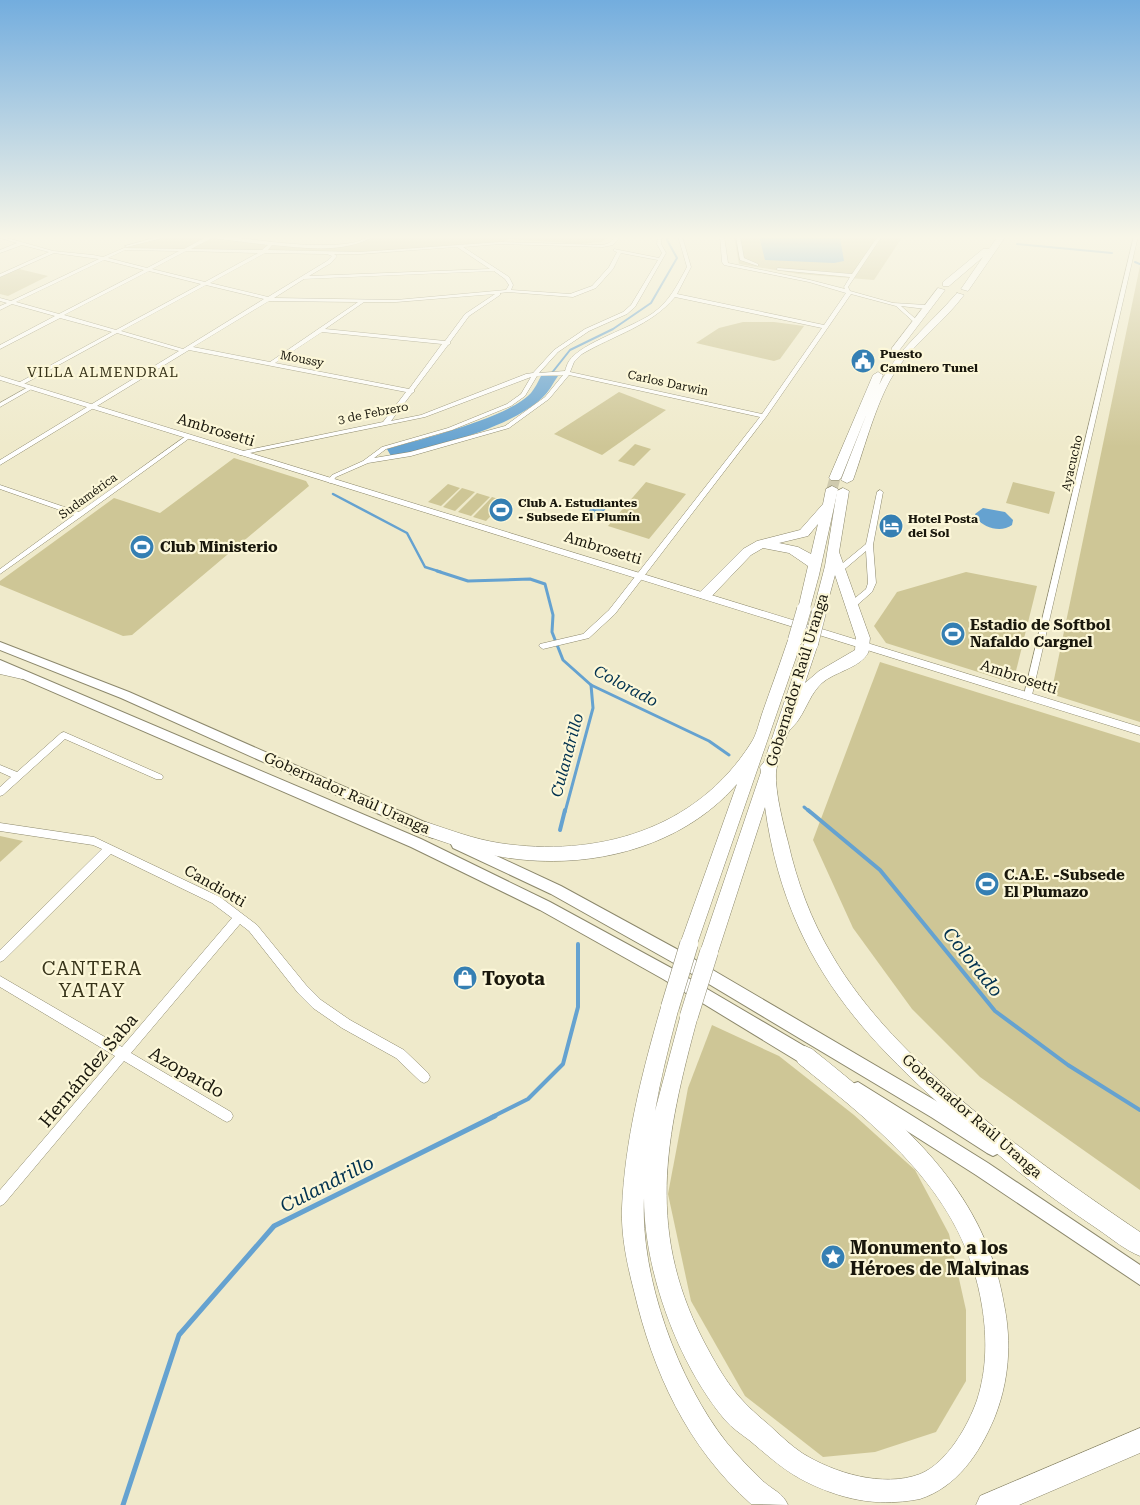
<svg xmlns="http://www.w3.org/2000/svg" width="1140" height="1505" font-family="'Roboto Serif',serif">
	<style>
		.green { fill: #cec696 }
		.water { fill: #65a2d0 }
		.lines { fill: none; stroke-linecap: round; stroke-linejoin: round }
		.stream-far4 { stroke: #65a2d0; stroke-width: 2 }
		.stream-far3 { stroke: #65a2d0; stroke-width: 2.5 }
		.stream-far2 { stroke: #65a2d0; stroke-width: 3 }
		.stream-far1 { stroke: #65a2d0; stroke-width: 4 }
		.stream { stroke: #65a2d0; stroke-width: 5 }
		.highway-tunnel { stroke: #cfcaae; stroke-width: 11; stroke-dasharray: 11 5.5; stroke-linecap: butt }
		.street-casing { stroke: #8c886c; stroke-width: 1 }
		.secondary-casing { stroke: #8c886c; stroke-width: 1 }
		.primary-casing { stroke: #8c886c; stroke-width: 2 }
		.highway-casing { stroke: #8c886c; stroke-width: 1 }
		.street { fill: #fff; fill-rule: evenodd }
		.secondary { fill: #fff; fill-rule: evenodd }
		.primary { fill: #fff; fill-rule: evenodd }
		.highway { fill: #fff; fill-rule: evenodd }
		.highway-bridge-far1-casing { stroke: #8c886c; stroke-width: 15; stroke-linecap: butt }
		.highway-bridge-casing { stroke: #8c886c; stroke-width: 19; stroke-linecap: butt }
		.highway-bridge-far1 { stroke: #fff; stroke-width: 14 }
		.highway-bridge { stroke: #fff; stroke-width: 18 }
		.labels { text-anchor: middle; dominant-baseline: central; stroke-width: 4.5; stroke-linejoin: round; paint-order: stroke }
		.far-poi-label { font-size: 12px; font-weight: bold; fill: #19170c; stroke: #fcf7d8; text-anchor: start }
		.far-street-label { font-size: 12px; fill: #19170c; stroke: #fcf7d8 }
		.far-neighbourhood-label { font-size: 14px; letter-spacing: 1px; fill: #39351b; stroke: #fcf7d8 }
		.street-label { font-size: 15px; fill: #19170c; stroke: #fcf7d8 }
		.poi-label { font-size: 15px; font-weight: bold; fill: #19170c; stroke: #fcf7d8; text-anchor: start }
		.water-label { font-size: 16px; font-style: italic; fill: #00314f; stroke: #fcf7d8 }
		.near-poi-label { font-size: 18px; font-weight: bold; fill: #19170c; stroke: #fcf7d8; text-anchor: start }
		.near-street-label { font-size: 18px; fill: #19170c; stroke: #fcf7d8 }
		.near-water-label { font-size: 19px; font-style: italic; fill: #00314f; stroke: #fcf7d8 }
		.near-neighbourhood-label { font-size: 19px; letter-spacing: 1px; fill: #39351b; stroke: #fcf7d8 }
	</style>
	<rect width="100%" height="100%" fill="#efeacb"/>
	<g class="green">
		<path d="M168,236C182,236 196,235 210,237C245,240 345,258 372,236H612L601,242L581,244L509,239L500,243L370,253L126,248Z"/>
		<polygon points="734,236 903,236 874,280 799,274 739,264"/>
		<polygon points="1140,266 1140,722 1051,694"/>
		<polygon points="19,269 48,276 8,296 0,294 0,277"/>
		<polygon points="743,322 774,322 804,326 780,359 774,361 696,343 719,328"/>
		<polygon points="619,392 666,410 602,455 554,434"/>
		<polygon points="635,444 651,449 634,466 618,461"/>
		<polygon points="234,458 306,481 309,486 132,635 123,636 0,585 0,581 114,498 160,513"/>
		<polygon points="646,482 686,494 649,539 608,526"/>
		<polygon points="1013,482 1055,492 1049,514 1006,503"/>
		<polygon points="448,484 460,488 441,506 428,502"/>
		<polygon points="462,488 475,492 455,511 443,507"/>
		<polygon points="477,493 490,497 471,516 458,512"/>
		<polygon points="492,497 505,501 486,521 473,517"/>
		<polygon points="966,572 1037,586 1013,683 886,643 874,626 897,592"/>
		<polygon points="880,662 1140,743 1140,1190 980,1077 912,1009 853,928 813,840"/>
		<polygon points="0,836 23,841 0,862"/>
		<polygon points="712,1025 779,1056 854,1115 915,1170 949,1234 966,1310 966,1381 936,1432 875,1452 823,1457 745,1396 691,1301 668,1194 688,1088"/>
	</g>
	<g class="water">
		<polygon points="759,236 840,238 844,261 834,263 765,260"/>
		<path d="M541,376H558C553,383 549,392 542,398C510,428 434,448 391,456L387,449C421,439 508,418 531,393C535,388 538,382 541,376Z"/>
		<polygon points="596,501 609,504 598,520 585,516"/>
		<path d="M983,508L1005,512L1013,520L1012,525C1001,533 984,528 976,518L975,514Z"/>
	</g>
	<g class="lines">
		<g class="stream-far4">
			<polyline points="981,236 985,237"/>
			<polyline points="1017,244 1112,253"/>
			<polyline points="1135,262 1140,264"/>
			<polyline points="551,374 570,350 613,329 651,303 677,258 667,240 668,236"/>
		</g>
		<polyline class="stream-far3" points="333,494 407,533 425,567 441,572"/>
		<g class="stream-far2">
			<polyline points="437,571 468,581 530,579 545,584 553,615 552,632 563,660 591,685 709,741 729,755"/>
			<polyline points="804,807 810,812"/>
			<polyline points="565,812 593,708 591,685"/>
		</g>
		<g class="stream-far1">
			<polyline points="808,810 880,870 995,1011 1068,1065 1140,1110"/>
			<polyline points="560,830 565,810"/>
			<polyline points="492,1117 528,1099 563,1064 578,1007 578,944"/>
		</g>
		<polyline class="stream" points="123,1505 179,1335 274,1226 495,1116"/>
		<polyline class="highway-tunnel" points="832,489 835,478"/>
		<defs>
			<g id="street">
				<path d="M0,236L53,251L93,255L103,257L124,248L184,249L206,237L205,236C243,236 279,245 317,245C330,245 343,245 356,242C363,240 367,236 374,236C345,254 304,248 272,245L268,250L360,252L500,242L603,245L609,243L616,236H621L613,245L603,247L500,244L463,247L509,277L513,285L511,290L570,294L592,286L609,267L617,252L614,251V249L659,258L662,253L657,244L658,236H662L661,244L666,253L635,307L627,314L589,331L558,352L539,373L565,371C566,368 567,364 569,361C582,342 632,328 653,313C670,301 677,285 687,267L678,236H682L691,267L677,294L824,325L846,293L809,282L724,265L722,262L720,236H724L728,263L810,280L845,289L844,287L850,277L778,270L776,269L778,268L852,274L878,236H882L848,287L850,291L893,303L926,305L929,307L926,309L901,306L918,321L919,322L916,324L896,306L851,294L766,417L615,614L589,638L543,649L539,646L540,644L583,634L609,610L760,417L569,375L549,399L509,428L411,456L368,463L336,477L332,482L330,483L327,481L332,475L363,461L382,447L448,428L507,404L521,394L531,377L425,417L240,455L238,454V452L383,422L406,392L189,350L0,465V460L179,351L117,333L22,385H18V383L112,332L60,318L0,349V345L55,316L12,304L0,310V306L7,303L0,301V298L11,301L99,259L54,253L0,277V274L49,252L22,245L0,253V250L17,243L0,238ZM212,238L268,245L262,250L191,249ZM457,247L490,269L309,276L331,263L337,256L334,254H360ZM125,250L179,251L147,268L108,258ZM186,251L258,253L205,282L152,269ZM265,253L327,254L332,256L327,261L268,297L210,283ZM621,253L658,260L631,305L623,312L585,329L554,350L533,373L526,374L421,415L391,421L412,393L414,392V390L448,345L450,344V342L469,316L500,295V293L508,292L573,297L596,288L613,269ZM104,260L144,270L59,314L16,302ZM149,271L201,284L116,330L64,315ZM494,271L505,279L509,285L506,290L396,300L274,298L304,279ZM206,285L264,299L183,349L121,331ZM495,294L465,314L445,341L325,329L364,302H396ZM675,297L822,328L762,414L570,372L574,362L582,354C614,335 651,326 675,297ZM269,301L358,302L270,362L193,347ZM322,332L442,344L409,389L275,363ZM563,375L545,397L505,426L410,452L374,458L386,449L452,430L511,406L525,396L537,376Z"/>
				<polygon points="161,236 170,236 127,247 125,246"/>
				<polygon points="736,236 740,236 744,258 758,264 758,266 740,260"/>
				<polygon points="1134,236 1138,236 1032,695 1028,698 1024,695"/>
				<polygon points="30,386 35,387 0,407 0,403"/>
				<polygon points="186,436 191,437 82,516 0,574 0,569 74,515 0,489 0,485 79,512"/>
				<polygon points="880,490 883,492 873,545 876,583 872,592 855,607 849,607 848,605 849,603 866,589 868,583 866,551 839,574 833,574 832,572 866,544 877,492"/>
				<polygon points="0,668 25,674 26,676 22,679 0,674"/>
				<polygon points="64,732 162,775 163,777 162,779 156,779 65,739 3,795 0,796 0,787 11,777 0,772 0,765 17,772 61,733"/>
				<polygon points="0,823 94,837 220,897 257,925 306,985 321,1000 350,1020 404,1050 428,1073 430,1077 428,1081 424,1083 420,1081 396,1058 342,1028 313,1008 298,993 249,931 240,924 131,1053 231,1112 233,1116 231,1120 227,1122 223,1120 124,1061 4,1204 0,1206 0,1190 115,1056 0,987 0,976 122,1047 232,918 212,903 111,854 4,960 0,962 0,950 102,849 93,845 0,831"/>
			</g>
			<polygon id="secondary" points="0,376 1140,727 1140,735 0,380"/>
			<g id="primary">
				<polygon points="0,642 129,692 438,828 440,832 438,836 433,838 428,836 121,698 0,650"/>
				<polygon points="0,660 421,839 550,902 673,969 816,1053 818,1059 816,1065 810,1067 804,1065 663,979 540,910 411,847 0,669"/>
				<polygon points="458,838 561,886 682,952 943,1105 999,1141 1002,1147 999,1153 993,1156 987,1153 931,1117 672,962 551,894 453,848 451,844 453,840"/>
				<polygon points="858,1082 988,1163 1140,1265 1140,1285 976,1175 852,1096 850,1090 852,1084"/>
			</g>
			<g id="highway">
				<polygon points="998,236 1006,236 968,291 961,289 983,257 949,286 943,286 943,282 983,249 989,249"/>
				<polygon points="938,288 945,290 898,352 892,352 892,348"/>
				<path d="M957,293L964,295C944,322 916,341 897,369C877,398 865,447 853,480L847,483L841,480L867,413L841,478L839,480H831L829,478L873,375L878,372L883,375L879,385C898,349 930,324 957,293Z"/>
				<path d="M832,486L838,489L819,575L809,612L804,613L798,609L808,566L789,553L763,548L751,555L710,598H700L699,595L700,592L743,549L757,541L800,530L823,504L826,489ZM818,524L811,554L798,547L779,543L808,536Z"/>
				<path d="M843,488L849,491L839,552L870,638C869,643 870,649 868,653C860,668 834,672 822,683C811,693 807,707 799,719C796,724 792,727 789,731C784,742 777,761 776,773C775,792 783,823 788,842C797,882 811,920 832,955C895,1064 1037,1162 1140,1232V1256C1125,1250 1112,1239 1099,1230C1065,1207 1032,1184 1001,1157C880,1055 788,974 765,807L718,952L715,958L709,960L703,958L700,952L761,772L760,767L764,762L804,644L811,639L818,644L805,683L819,671L855,650L856,638L835,575L825,612L819,616L813,612L825,566L837,491Z"/>
				<path d="M795,635L802,640L695,950L689,952L683,950L680,944L737,784C679,851 581,872 497,856C471,852 445,842 420,834L418,829L420,824L426,822C450,830 474,839 499,843C596,858 696,830 751,743C757,734 759,722 763,711C771,688 780,664 788,640Z"/>
				<path d="M670,998L677,1001L679,1007C670,1042 661,1076 655,1111L682,1010L689,1007L696,1010L698,1016C665,1138 644,1234 709,1351C727,1384 739,1400 768,1424C779,1434 790,1445 802,1453C834,1473 883,1488 920,1474C947,1463 968,1426 977,1400C987,1369 987,1337 982,1306C964,1194 881,1130 798,1063L795,1056L798,1049L805,1046L812,1049C899,1119 984,1187 1004,1304C1012,1343 1009,1382 994,1419C979,1454 957,1487 920,1499C889,1505 860,1503 830,1492C792,1478 779,1465 749,1440C741,1434 732,1428 725,1420C678,1364 644,1271 644,1198C640,1277 678,1381 727,1443C738,1456 751,1470 764,1482C773,1490 783,1493 788,1505L751,1504C687,1447 653,1372 634,1291C627,1264 621,1236 622,1208C625,1139 642,1073 661,1007L663,1001Z"/>
				<polygon points="1140,1428 1140,1453 1019,1505 976,1505 980,1496"/>
			</g>
		</defs>
		<use href="#street" class="street-casing"/>
		<use href="#secondary" class="secondary-casing"/>
		<use href="#primary" class="primary-casing"/>
		<use href="#highway" class="highway-casing"/>
		<use href="#street" class="street"/>
		<use href="#secondary" class="secondary"/>
		<use href="#primary" class="primary"/>
		<use href="#highway" class="highway"/>
		<defs>
			<g id="highway-bridge-far1">
				<polyline points="795,640 804,609"/>
				<polyline points="811,644 819,612"/>
			</g>
			<g id="highway-bridge">
				<polyline points="670,1007 689,944"/>
				<polyline points="689,1016 709,952"/>
			</g>
		</defs>
		<use href="#highway-bridge-far1" class="highway-bridge-far1-casing"/>
		<use href="#highway-bridge" class="highway-bridge-casing"/>
		<use href="#highway-bridge-far1" class="highway-bridge-far1"/>
		<use href="#highway-bridge" class="highway-bridge"/>
	</g>
	<linearGradient id="sky" x2="0" y2="1"><stop stop-color="#73adde"/><stop offset="0.53" stop-color="#f8f6e8"/><stop offset="1" stop-color="#f8f6e8" stop-opacity="0"/></linearGradient>
	<rect width="1140" height="447" fill="url(#sky)"/>
	<defs>
		<symbol id="civic-disc" viewBox="-11 -11 22 22"><circle r="9.5" fill="#357fb3" stroke="#fcf7d8"/><path d="M-.6-6.5H3V-4.5H.6V-3L4-1V1h2V6H-6V1h2V-1L-.6-3ZM-1.2 2.5V6h2.4V2.5Z" fill="#fff"/></symbol>
		<symbol id="stadium-disc" viewBox="-11 -11 22 22"><circle r="9.5" fill="#357fb3" stroke="#fcf7d8"/><path d="M0-5a6.5 5 0 1 0 0 10a6.5 5 0 1 0 0-10ZM-3.5-1.8h7v3.6h-7Z" fill="#fff"/></symbol>
		<symbol id="hotel-disc" viewBox="-11 -11 22 22"><circle r="9.5" fill="#357fb3" stroke="#fcf7d8"/><path d="M-6-4.5h1.5V1H6V5H4.5V3h-9V5H-6ZM-4 0a1.8 1.8 0 1 1 3.6 0ZM.5 0V-2.5h3Q6-2.5 6 0Z" fill="#fff"/></symbol>
		<symbol id="shop-disc" viewBox="-11 -11 22 22"><circle r="9.5" fill="#357fb3" stroke="#fcf7d8"/><path d="M-5-2.5h2.3a2.7 3.5 0 0 1 5.4 0H5L5.5 6h-11ZM-1.5-2.5h3a1.5 2.3 0 0 0-3 0Z" fill="#fff"/></symbol>
		<symbol id="sight-disc" viewBox="-11 -11 22 22"><circle r="9.5" fill="#357fb3" stroke="#fcf7d8"/><path d="M0-6L1.8-2.2L6-1.7L2.9 1.2L3.7 5.4L0 3.3L-3.7 5.4L-2.9 1.2L-6-1.7L-1.8-2.2Z" fill="#fff"/></symbol>
	</defs>
	<g fill-rule="evenodd">
		<use href="#civic-disc" x="849" y="347" width="28" height="28"/>
		<use href="#stadium-disc" x="487" y="496" width="28" height="28"/>
		<use href="#hotel-disc" x="877" y="512" width="28" height="28"/>
		<use href="#stadium-disc" x="128" y="533" width="28" height="28"/>
		<use href="#stadium-disc" x="939" y="620" width="28" height="28"/>
		<use href="#stadium-disc" x="973" y="870" width="28" height="28"/>
		<use href="#shop-disc" x="451" y="964" width="28" height="28"/>
		<use href="#sight-disc" x="819" y="1243" width="28" height="28"/>
	</g>
	<g class="labels">
		<g class="far-poi-label">
			<text x="880" y="354">Puesto<tspan x="880" dy="14">Caminero Tunel</tspan></text>
			<text x="518" y="503">Club A. Estudiantes<tspan x="518" dy="14">- Subsede El Plumín</tspan></text>
			<text x="908" y="519">Hotel Posta<tspan x="908" dy="14">del Sol</tspan></text>
		</g>
		<g class="far-street-label">
			<text transform="translate(302 359) rotate(11)">Moussy</text>
			<text transform="translate(668 383) rotate(12)">Carlos Darwin</text>
			<text transform="translate(373 413) rotate(-11)">3 de Febrero</text>
			<text transform="translate(1072 463) rotate(-77)">Ayacucho</text>
			<text transform="translate(88 496) rotate(-36)">Sudamérica</text>
		</g>
		<g class="far-neighbourhood-label">
			<text x="103" y="372">VILLA ALMENDRAL</text>
		</g>
		<g class="street-label">
			<text transform="translate(216 430) rotate(17)">Ambrosetti</text>
			<text transform="translate(603 548) rotate(17)">Ambrosetti</text>
			<text transform="translate(1019 677) rotate(18)">Ambrosetti</text>
			<text transform="translate(797 680) rotate(-73)">Gobernador Raúl Uranga</text>
			<text transform="translate(347 793) rotate(24)">Gobernador Raúl Uranga</text>
			<text transform="translate(215 886) rotate(30)">Candiotti</text>
			<text transform="translate(972 1116) rotate(41)">Gobernador Raúl Uranga</text>
		</g>
		<g class="poi-label">
			<text x="160" y="547">Club Ministerio</text>
			<text x="970" y="625">Estadio de Softbol<tspan x="970" dy="17">Nafaldo Cargnel</tspan></text>
			<text x="1004" y="875">C.A.E. -Subsede<tspan x="1004" dy="17">El Plumazo</tspan></text>
		</g>
		<g class="water-label">
			<text transform="translate(626 686) rotate(28)">Colorado</text>
			<text transform="translate(567 755) rotate(-75)">Culandrillo</text>
		</g>
		<g class="near-poi-label">
			<text x="482" y="978">Toyota</text>
			<text x="850" y="1247">Monumento a los<tspan x="850" dy="21">Héroes de Malvinas</tspan></text>
		</g>
		<g class="near-street-label">
			<text transform="translate(88 1070) rotate(-50)">Hernández Saba</text>
			<text transform="translate(187 1072) rotate(30)">Azopardo</text>
		</g>
		<g class="near-water-label">
			<text transform="translate(973 962) rotate(51)">Colorado</text>
			<text transform="translate(327 1184) rotate(-27)">Culandrillo</text>
		</g>
		<g class="near-neighbourhood-label">
			<text x="92" y="968">CANTERA<tspan x="92" dy="22">YATAY</tspan></text>
		</g>
	</g>
</svg>
